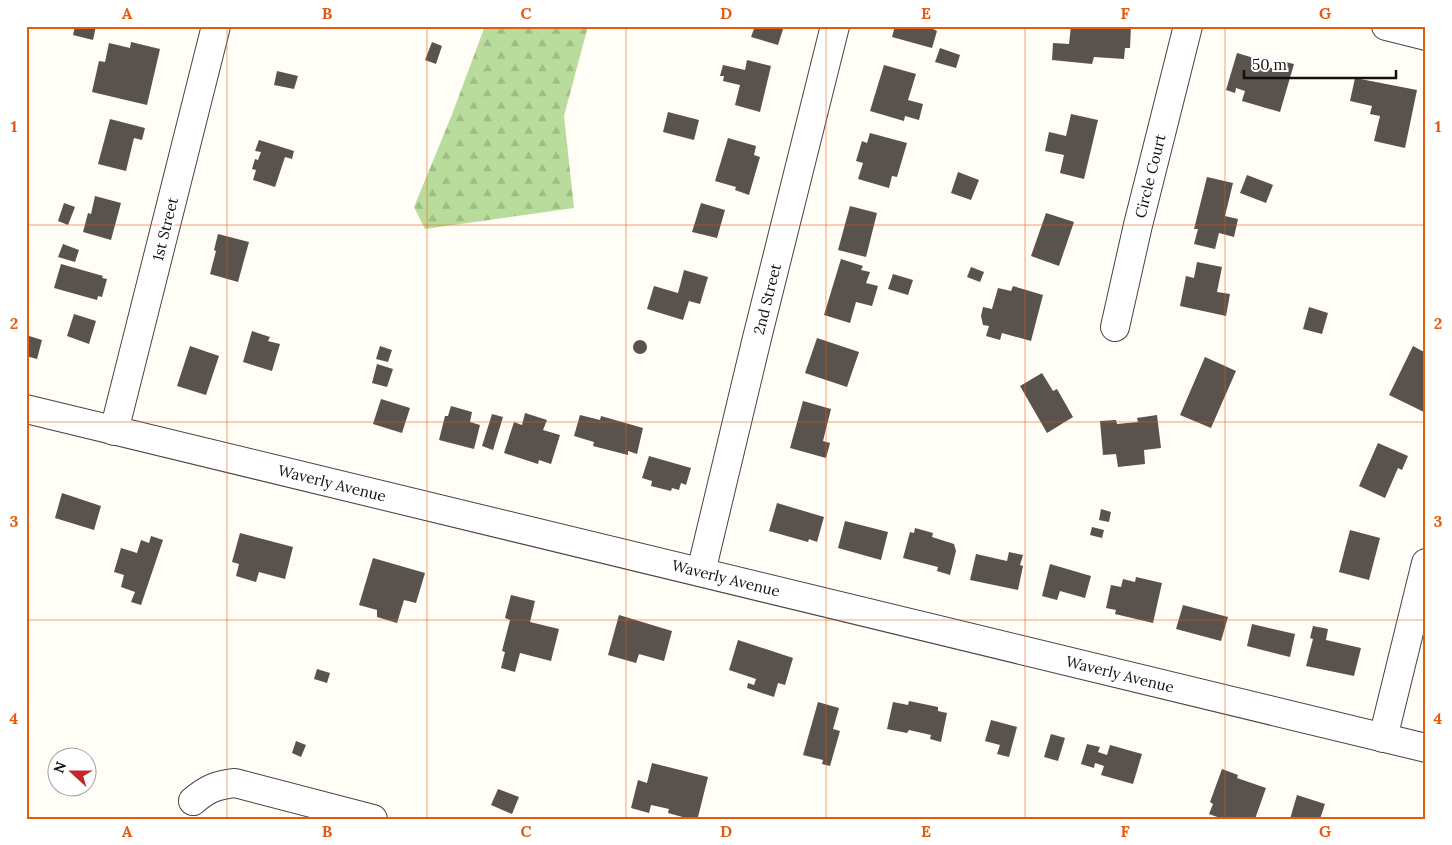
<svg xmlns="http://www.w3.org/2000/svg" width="1452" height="845" font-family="Lora,serif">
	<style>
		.forest { fill: url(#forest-firs) }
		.building { fill: #5a524d }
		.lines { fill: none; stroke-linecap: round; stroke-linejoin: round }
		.minor-casing { stroke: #444; stroke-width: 30 }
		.minor { stroke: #fff; stroke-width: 28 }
		.grid { fill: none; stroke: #e8590c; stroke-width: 1; stroke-opacity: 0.55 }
		.labels { text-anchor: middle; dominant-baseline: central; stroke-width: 5; stroke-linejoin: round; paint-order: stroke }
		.street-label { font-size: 15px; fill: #111; stroke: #fff }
		.neatline { fill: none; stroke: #e8590c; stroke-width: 2 }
		.grid-label { font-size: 16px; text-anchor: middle; font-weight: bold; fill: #e8590c }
	</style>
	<defs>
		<pattern id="forest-firs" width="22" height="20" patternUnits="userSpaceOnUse" patternTransform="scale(1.25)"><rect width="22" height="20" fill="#b9dc9c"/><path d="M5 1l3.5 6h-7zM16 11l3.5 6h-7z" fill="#9ebc85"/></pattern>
	</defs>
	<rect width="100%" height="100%" fill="#fffdf5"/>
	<polygon class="forest" points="485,26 588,26 564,116 574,208 425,229 414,207 451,117"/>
	<g class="building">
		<polygon points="75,26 96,26 93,40 73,35"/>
		<polygon points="755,26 784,26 778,45 751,37"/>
		<polygon points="895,26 934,26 933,29 937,31 932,48 892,37"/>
		<polygon points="1071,26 1131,26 1130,48 1125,48 1124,59 1094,57 1092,64 1052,60 1053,43 1069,44"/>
		<polygon points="131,42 160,49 147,105 92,92 99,61 105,62 109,43 130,48"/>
		<polygon points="432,42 442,46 436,64 425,60"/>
		<polygon points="940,48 960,55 956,68 935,62"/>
		<polygon points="1237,53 1264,61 1262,65 1275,69 1277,60 1294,64 1280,112 1242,101 1245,91 1236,88 1235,93 1226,90"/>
		<polygon points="747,60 771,66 760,112 735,105 740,85 723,81 724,76 720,76 723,65 745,70"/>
		<polygon points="884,65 916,74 908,100 923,104 919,120 905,116 904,121 870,111"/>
		<polygon points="277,71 298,76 294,89 274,85"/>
		<polygon points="1355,78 1417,90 1405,148 1374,141 1380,116 1370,114 1372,106 1350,101"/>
		<polygon points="668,112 699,120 694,140 663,132"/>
		<polygon points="1071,114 1098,120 1084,179 1060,173 1064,155 1045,151 1049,132 1066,136"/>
		<polygon points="110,119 145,128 142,140 134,138 126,171 98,164"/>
		<polygon points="870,133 907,143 897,177 892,176 889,188 858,179 863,163 856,161 862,141 867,143"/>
		<polygon points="728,138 756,146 754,155 760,157 749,195 735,190 736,187 715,181"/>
		<polygon points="259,140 294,151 292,159 285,157 275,187 253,180 256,170 252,169 255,159 258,160 261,152 255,151"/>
		<polygon points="958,172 979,180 971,200 951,193"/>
		<polygon points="1247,175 1273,185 1266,203 1240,193"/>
		<polygon points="1207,177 1233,183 1225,216 1238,219 1234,237 1219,233 1215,249 1194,244 1198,229 1194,229"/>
		<polygon points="95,196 121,203 111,240 83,232 88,213 91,214"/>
		<polygon points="64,203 75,207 68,225 58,221"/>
		<polygon points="701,203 725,210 717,238 692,232"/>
		<polygon points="850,206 877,213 866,257 838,250"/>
		<polygon points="1046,213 1074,222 1059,266 1031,256"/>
		<polygon points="218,234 249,242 238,282 210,274 216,251 214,250"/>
		<polygon points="63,244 79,250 75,262 58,257"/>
		<polygon points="841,259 863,266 861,270 870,272 866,283 878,286 872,306 856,302 850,323 824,315"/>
		<polygon points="1197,262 1222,267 1217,292 1230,294 1226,316 1180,306 1186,276 1194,278"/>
		<polygon points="61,264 103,276 102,278 107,279 102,297 98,296 97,300 54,288"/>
		<polygon points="971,267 984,272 980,282 967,277"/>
		<polygon points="684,270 708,277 700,304 689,301 683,320 647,309 654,286 678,293"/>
		<polygon points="893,274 913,280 908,295 888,289"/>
		<polygon points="1013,286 1043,295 1031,341 1002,333 1000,340 986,336 989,326 983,325 981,316 983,307 992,309 998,288 1011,291"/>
		<polygon points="1309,307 1328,313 1322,334 1303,329"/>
		<polygon points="74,314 96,321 89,344 67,336"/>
		<polygon points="252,331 270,337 268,341 280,344 272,371 243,362"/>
		<polygon points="26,335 42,340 37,359 26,356"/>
		<polygon points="817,338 859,352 847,387 805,373"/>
		<circle cx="640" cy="347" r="7"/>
		<polygon points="190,346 219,356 206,395 177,386"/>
		<polygon points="380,346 392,350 388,362 376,359"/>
		<polygon points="1413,346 1426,353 1426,413 1389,395"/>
		<polygon points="1205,357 1236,371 1211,428 1180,415"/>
		<polygon points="377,364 393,369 387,387 372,383"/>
		<polygon points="1042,373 1053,391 1057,389 1073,417 1047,433 1020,386"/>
		<polygon points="381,399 410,408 402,433 373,424"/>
		<polygon points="803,401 831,409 823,441 830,443 826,458 790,448"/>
		<polygon points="451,406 472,412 470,422 480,425 474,449 439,440 445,416 448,416"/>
		<polygon points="525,413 547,420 543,430 560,435 551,464 539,460 538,464 504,453 514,422 522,425"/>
		<polygon points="492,414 503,417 493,450 482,446"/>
		<polygon points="580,415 600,420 601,416 643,428 637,454 628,451 628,455 593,446 594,442 574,436"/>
		<polygon points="1157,415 1161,448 1144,450 1145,464 1118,467 1116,454 1103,455 1100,421 1116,420 1117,424 1138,422 1137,418"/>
		<polygon points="1378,443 1408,456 1402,470 1398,468 1385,498 1359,486"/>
		<polygon points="649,456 691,468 686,485 681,483 679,490 672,488 671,491 651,486 652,481 642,478"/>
		<polygon points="62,493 101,506 94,530 55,518"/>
		<polygon points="777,503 824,517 817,542 809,539 808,542 769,531"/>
		<polygon points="1101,509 1111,512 1109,522 1099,520"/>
		<polygon points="845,521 888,532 881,560 838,548"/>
		<polygon points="1092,527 1104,530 1102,538 1090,535"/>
		<polygon points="915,528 933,533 932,537 954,544 956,551 950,575 937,571 938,567 903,558 910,532 914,533"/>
		<polygon points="1350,530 1380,538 1369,580 1339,572"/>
		<polygon points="240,533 293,547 285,579 259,572 256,582 236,576 239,564 232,562"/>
		<polygon points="151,536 163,540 141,605 131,602 135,592 121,587 124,575 114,572 121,548 137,553 141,540 149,543"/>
		<polygon points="1009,552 1023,555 1020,565 1023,566 1018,590 970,580 976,554 1007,561"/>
		<polygon points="373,558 425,573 416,603 404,600 397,623 377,617 377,610 359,605"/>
		<polygon points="1050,564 1091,576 1085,598 1060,591 1057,600 1042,596"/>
		<polygon points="1136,577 1162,583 1153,623 1115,614 1116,610 1106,608 1111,585 1121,587 1123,579 1135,582"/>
		<polygon points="511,595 535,601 530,622 559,629 551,661 520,653 515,672 501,668 505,652 502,651 510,620 505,618"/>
		<polygon points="1183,605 1228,617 1221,641 1176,629"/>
		<polygon points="619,615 672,631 664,661 639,654 636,663 608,655"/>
		<polygon points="1252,624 1295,634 1290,657 1247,646"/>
		<polygon points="1313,626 1328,629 1326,640 1361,648 1354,676 1306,666 1313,639 1310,638"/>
		<polygon points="738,640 793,658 785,685 778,683 774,697 747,688 748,683 754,685 756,679 729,670"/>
		<polygon points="317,669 330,673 327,683 314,679"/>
		<polygon points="909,701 938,707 938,711 947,713 941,742 930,739 931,735 909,730 907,733 887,729 893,702 908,705"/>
		<polygon points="818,702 839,708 833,729 840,731 830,766 822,764 823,760 803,755"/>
		<polygon points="991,720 1017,727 1009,757 997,754 1000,745 985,741"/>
		<polygon points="1051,734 1065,738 1058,761 1044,757"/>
		<polygon points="296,741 306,745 301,757 292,753"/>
		<polygon points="1087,744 1100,747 1098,752 1107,755 1110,745 1142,754 1133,784 1101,775 1104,766 1095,763 1094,768 1081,764"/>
		<polygon points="652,763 708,777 698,817 703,819 690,819 668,813 669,809 651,805 649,813 631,808 638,780 647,783"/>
		<polygon points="1222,769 1238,775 1237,778 1266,788 1255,819 1223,819 1209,814 1213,804 1210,802"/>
		<polygon points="498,789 519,797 512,814 491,805"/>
		<polygon points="1297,795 1325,804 1320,819 1290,819"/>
	</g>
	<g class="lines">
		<defs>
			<g id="minor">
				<polyline points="1386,26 1426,36"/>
				<polyline points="1115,327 1138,225 1188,26"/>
				<polyline points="26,409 1426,748"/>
				<polyline points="114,431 216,26"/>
				<polyline points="701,572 757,338 835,26"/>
				<polyline points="1383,738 1426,563"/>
				<path d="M193,801C207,789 216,785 235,783L373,819"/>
			</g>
		</defs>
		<use href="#minor" class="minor-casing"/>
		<use href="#minor" class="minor"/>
	</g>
	<path class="grid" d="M227,26V819M427,26V819M626,26V819M826,26V819M1025,26V819M1225,26V819M26,225H1426M26,422H1426M26,620H1426"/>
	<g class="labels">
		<g class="street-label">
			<text transform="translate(1150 176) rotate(-76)">Circle Court</text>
			<text transform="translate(165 229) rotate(-76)">1st Street</text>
			<text transform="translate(767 299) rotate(-76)">2nd Street</text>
			<text transform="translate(332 483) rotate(14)">Waverly Avenue</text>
			<text transform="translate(726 578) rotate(14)">Waverly Avenue</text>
			<text transform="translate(1120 674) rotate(14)">Waverly Avenue</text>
		</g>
	</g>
	<rect width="1452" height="845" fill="none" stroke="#ffffff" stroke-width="55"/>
	<g transform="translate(72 772) rotate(291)"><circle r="24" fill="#ffffff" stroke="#a0a0a0"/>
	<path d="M0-4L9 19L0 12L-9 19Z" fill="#c4262e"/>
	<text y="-8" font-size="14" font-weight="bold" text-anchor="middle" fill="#111111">N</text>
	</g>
	<path d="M1244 70v8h152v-8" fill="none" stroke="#111111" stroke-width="2.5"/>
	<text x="1252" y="70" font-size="15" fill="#111111" stroke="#ffffff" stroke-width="4" paint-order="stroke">50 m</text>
	<rect x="28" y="28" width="1396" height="790" class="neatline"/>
	<g class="grid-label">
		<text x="127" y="19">A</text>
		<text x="327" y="19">B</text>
		<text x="526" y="19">C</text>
		<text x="726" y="19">D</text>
		<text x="926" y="19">E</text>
		<text x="1125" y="19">F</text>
		<text x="1325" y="19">G</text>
		<text x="14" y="132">1</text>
		<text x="1438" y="132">1</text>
		<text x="14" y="329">2</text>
		<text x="1438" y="329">2</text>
		<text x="14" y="527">3</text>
		<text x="1438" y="527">3</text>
		<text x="14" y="724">4</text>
		<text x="1438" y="724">4</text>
		<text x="127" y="837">A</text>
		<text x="327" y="837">B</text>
		<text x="526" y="837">C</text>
		<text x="726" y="837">D</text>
		<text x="926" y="837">E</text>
		<text x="1125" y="837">F</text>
		<text x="1325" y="837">G</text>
	</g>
</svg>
